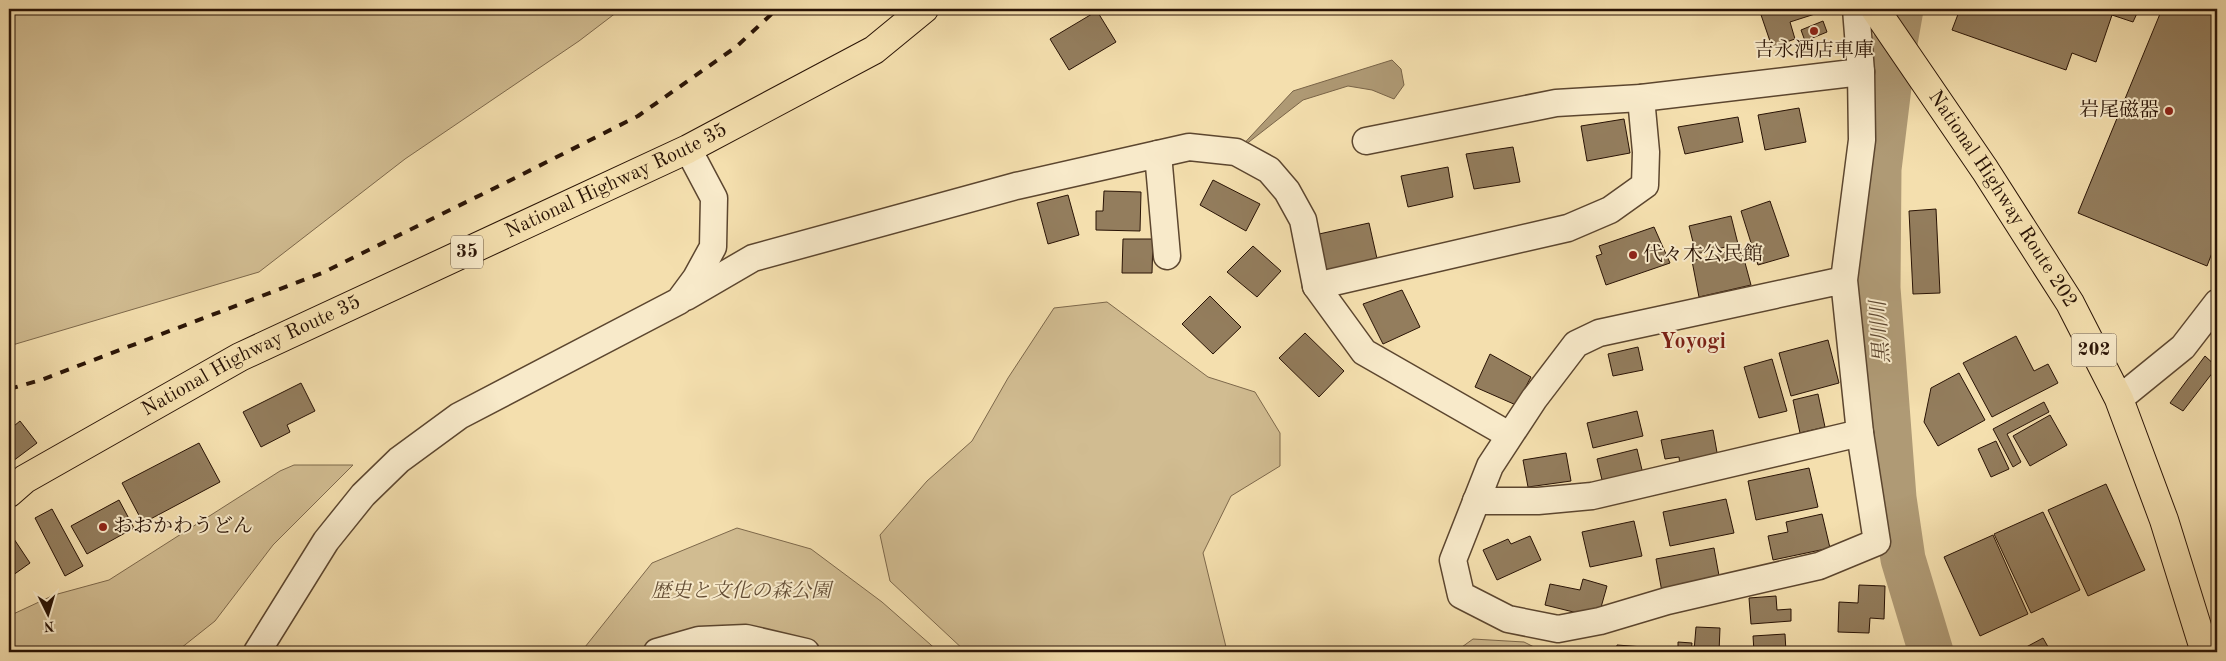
<svg xmlns="http://www.w3.org/2000/svg" width="2226" height="661" font-family="'Old Standard TT','Noto Serif JP',serif">
	<style>
		.green { fill: #d1bc91; stroke: #7d684b }
		.water { fill: #af9a75; stroke: #796448 }
		.lines { fill: none; stroke-linecap: round; stroke-linejoin: round }
		.river { stroke: #af9a75; stroke-width: 45 }
		.building { fill: #937d5d; stroke: #291305 }
		.minor-casing { stroke: #5c462f; stroke-width: 29 }
		.highway-casing { stroke: #291305; stroke-width: 30 }
		.minor { stroke: #f8eaca; stroke-width: 26 }
		.highway { stroke: #f4dfae; stroke-width: 28 }
		.rail { stroke: #291305; stroke-width: 4; stroke-dasharray: 9 9; stroke-linecap: butt }
		.poi-dot { fill: #8f2418; stroke: #f8eaca; stroke-width: 2 }
		.labels { text-anchor: middle; dominant-baseline: central; stroke-width: 4; stroke-linejoin: round; paint-order: stroke }
		.shield { fill: #f8eaca; stroke: #675440; stroke-width: 1 }
		.shield-label { font-size: 19px; font-weight: bold; fill: #291305 }
		.poi-label { font-size: 20px; fill: #291305; stroke: #f8eaca; text-anchor: start }
		.street-label { font-size: 20px; fill: #291305; stroke: #f8eaca }
		.park-label { font-size: 20px; font-style: italic; fill: #644e36; stroke: #f8eaca }
		.water-label { font-size: 21px; font-style: italic; fill: #5f4932; stroke: #f8eaca }
		.quarter-label { font-size: 22px; font-weight: bold; fill: #7a1f14; stroke: #f8eaca }
	</style>
	<rect width="100%" height="100%" fill="#f4dfae"/>
	<filter id="stains"><feTurbulence type="fractalNoise" baseFrequency=".004" numOctaves="4"/><feColorMatrix values="0 0 0 0 .2 0 0 0 0 .09 0 0 0 0 .02 0 0 0 .5 -.17"/></filter>
	<radialGradient id="worn" r=".72"><stop offset=".6" stop-color="#630" stop-opacity="0"/><stop offset="1" stop-color="#630" stop-opacity=".3"/></radialGradient>
	<g class="green">
		<polygon points="9,9 621,9 579,41 405,159 259,272 9,346"/>
		<polygon points="1107,302 1208,377 1255,392 1280,433 1280,466 1231,496 1203,553 1226,647 1238,652 966,652 890,581 880,535 927,481 972,441 1008,378 1054,308"/>
		<polygon points="294,465 353,465 273,545 215,621 176,652 9,652 9,616 54,595 109,580 280,471"/>
		<polygon points="737,528 811,549 882,602 939,652 581,652 652,563"/>
		<polygon points="1473,639 1524,642 1544,652 1455,652"/>
	</g>
	<polygon class="water" points="1392,60 1401,69 1404,85 1394,99 1372,90 1348,86 1303,100 1236,152 1293,91"/>
	<g class="lines">
		<polyline class="river" points="1901,9 1893,54 1879,169 1878,288 1894,498 1903,559 1931,652"/>
	</g>
	<g class="building">
		<polygon points="1759,9 1817,9 1818,13 1790,22 1795,39 1772,47"/>
		<polygon points="1960,9 2139,9 2133,22 2112,15 2096,62 2072,53 2066,70 1952,30"/>
		<polygon points="2162,9 2217,9 2217,240 2207,266 2078,213"/>
		<polygon points="1097,11 1116,42 1069,70 1050,39"/>
		<polygon points="1823,21 1827,32 1805,41 1801,30"/>
		<polygon points="1799,108 1806,142 1765,150 1758,115"/>
		<polygon points="1738,117 1743,142 1685,154 1678,127"/>
		<polygon points="1624,119 1630,153 1587,161 1581,126"/>
		<polygon points="1513,147 1520,182 1474,189 1466,154"/>
		<polygon points="1448,167 1453,197 1408,207 1401,176"/>
		<polygon points="1213,180 1260,204 1246,231 1200,205"/>
		<polygon points="1104,191 1141,192 1140,231 1096,230 1096,211 1103,211"/>
		<polygon points="1068,195 1079,235 1048,244 1037,203"/>
		<polygon points="1770,201 1789,256 1758,265 1741,211"/>
		<polygon points="1936,209 1940,293 1913,294 1909,211"/>
		<polygon points="1731,216 1738,244 1696,254 1689,226"/>
		<polygon points="1369,223 1378,263 1327,275 1319,234"/>
		<polygon points="1654,227 1670,263 1606,285 1596,256 1602,254 1599,246"/>
		<polygon points="1123,239 1153,239 1152,273 1122,273"/>
		<polygon points="1253,246 1281,271 1257,297 1227,272"/>
		<polygon points="1741,248 1751,285 1699,297 1692,261"/>
		<polygon points="1402,290 1420,327 1383,344 1363,304"/>
		<polygon points="1210,296 1241,327 1213,354 1182,324"/>
		<polygon points="1305,333 1344,371 1319,397 1279,358"/>
		<polygon points="2016,336 2034,371 2048,364 2058,383 1992,417 1963,363"/>
		<polygon points="1828,340 1839,383 1791,396 1779,353"/>
		<polygon points="1638,347 1643,370 1613,376 1608,354"/>
		<polygon points="1490,354 1531,377 1516,405 1475,387"/>
		<polygon points="2205,356 2217,367 2183,411 2170,403"/>
		<polygon points="1772,359 1787,411 1759,418 1744,367"/>
		<polygon points="1959,373 1985,420 1938,446 1924,422 1931,388"/>
		<polygon points="301,383 315,411 287,425 290,432 261,447 243,412"/>
		<polygon points="1818,394 1825,427 1800,433 1793,400"/>
		<polygon points="2044,402 2049,412 2007,434 2021,462 2013,467 1993,429"/>
		<polygon points="1637,411 1643,436 1593,448 1587,423"/>
		<polygon points="2050,415 2067,445 2030,466 2013,436"/>
		<polygon points="20,421 37,443 9,464 9,430"/>
		<polygon points="1713,430 1718,458 1680,466 1679,457 1665,459 1661,440"/>
		<polygon points="1996,441 2009,469 1991,477 1978,449"/>
		<polygon points="199,443 220,482 143,523 122,483"/>
		<polygon points="1637,449 1643,474 1603,484 1597,459"/>
		<polygon points="1566,453 1571,481 1528,487 1523,460"/>
		<polygon points="1809,468 1818,507 1756,520 1748,481"/>
		<polygon points="2106,484 2145,570 2088,596 2048,510"/>
		<polygon points="1726,499 1734,533 1670,546 1663,512"/>
		<polygon points="119,500 134,528 87,554 71,526"/>
		<polygon points="52,509 83,566 65,576 35,518"/>
		<polygon points="2043,512 2080,590 2031,613 1994,534"/>
		<polygon points="1822,514 1830,548 1773,560 1768,536 1788,532 1786,522"/>
		<polygon points="1634,521 1642,556 1590,567 1582,532"/>
		<polygon points="1993,535 2028,614 1980,636 1944,557"/>
		<polygon points="1530,536 1541,560 1497,580 1483,550 1508,539 1511,544"/>
		<polygon points="14,539 30,563 9,578 9,542"/>
		<polygon points="1714,548 1720,581 1662,592 1656,559"/>
		<polygon points="1583,579 1607,586 1598,618 1545,605 1550,584 1580,590"/>
		<polygon points="1859,585 1885,586 1884,619 1870,618 1869,633 1838,632 1839,602 1858,603"/>
		<polygon points="1776,596 1777,610 1791,609 1791,621 1751,624 1749,598"/>
		<polygon points="1696,627 1720,628 1719,652 1694,651"/>
		<polygon points="1785,634 1786,652 1754,652 1753,636"/>
		<polygon points="2043,638 2051,652 2017,652"/>
		<polygon points="1678,642 1692,643 1691,652 1678,652"/>
		<polygon points="1617,645 1657,648 1656,652 1616,652"/>
	</g>
	<g class="lines">
		<defs>
			<g id="minor">
				<polyline points="1366,141 1556,103 1641,98 1861,72"/>
				<polyline points="1158,154 1189,147 1236,152 1269,170 1287,191 1303,220 1316,286 1364,352 1509,435"/>
				<polyline points="1844,280 1599,333 1576,344 1534,399 1490,466 1453,560 1461,595 1508,619 1558,629 1600,621 1667,601 1819,566 1877,542 1860,433 1844,280 1862,140 1861,72 1856,9"/>
				<polyline points="1316,286 1568,228 1610,210 1645,185 1646,152 1641,98"/>
				<polyline points="686,297 753,258 1016,186 1158,154 1167,256"/>
				<polyline points="2119,399 2183,347 2217,303"/>
				<polyline points="1476,501 1538,501 1592,496 1860,433"/>
				<polyline points="257,652 326,541 363,495 399,460 459,416 679,301 696,278 713,247 714,198 688,149"/>
				<polyline points="657,652 699,640 746,638 806,652"/>
			</g>
			<g id="highway">
				<path id="s1" d="M1875,9L1985,170L2070,303L2119,399L2164,520L2205,652"/>
				<path id="s2" d="M9,493L25,479L240,357L688,149L874,50L924,9"/>
			</g>
		</defs>
		<use href="#minor" class="minor-casing"/>
		<use href="#highway" class="highway-casing"/>
		<use href="#minor" class="minor"/>
		<use href="#highway" class="highway"/>
		<polyline class="rail" points="9,389 41,380 322,273 513,179 638,116 736,47 777,9"/>
	</g>
	<g class="poi-dot">
		<circle cx="1814" cy="31" r="5"/>
		<circle cx="2169" cy="111" r="5"/>
		<circle cx="1633" cy="255" r="5"/>
		<circle cx="103" cy="527" r="5"/>
	</g>
	<g class="labels">
		<g class="shield">
			<rect x="451" y="235.5" width="32" height="33" rx="4"/>
			<rect x="2071.5" y="333.5" width="45" height="33" rx="4"/>
		</g>
		<g class="shield-label">
			<text x="467" y="252">35</text>
			<text x="2094" y="350">202</text>
		</g>
		<g class="poi-label">
			<text x="1814" y="51" text-anchor="middle">吉永酒店車庫</text>
			<text x="2159" y="111" text-anchor="end">岩尾磁器</text>
			<text x="1643" y="255">代々木公民館</text>
			<text x="113" y="527">おおかわうどん</text>
		</g>
		<g class="street-label">
			<text stroke="none"><textPath href="#s2" startOffset="684">National Highway Route 35</textPath></text>
			<text stroke="none"><textPath href="#s1" startOffset="229">National Highway Route 202</textPath></text>
			<text stroke="none"><textPath href="#s2" startOffset="279">National Highway Route 35</textPath></text>
		</g>
		<g class="park-label">
			<text x="741" y="592">歴史と文化の森公園</text>
		</g>
		<g class="water-label">
			<text transform="translate(1881 332) rotate(-94)">黒川川</text>
		</g>
		<g class="quarter-label">
			<text x="1693" y="342">Yoyogi</text>
		</g>
	</g>
	<rect width="2226" height="661" fill="none" stroke="#f4dfae" stroke-width="30"/>
	<rect x="10" y="10" width="2206" height="641" fill="none" stroke="#291305" stroke-width="2.5"/>
	<rect x="15" y="15" width="2196" height="631" fill="none" stroke="#291305"/>
	<g transform="translate(48 614) rotate(175)" stroke="#f8eaca" stroke-width="4" paint-order="stroke">
	<path d="M0-4L9 19L0 12L-9 19Z" fill="#291305"/>
	<text y="-8" font-size="14" font-weight="bold" text-anchor="middle" fill="#291305">N</text>
	</g>
	<rect width="100%" height="100%" filter="url(#stains)"/>
	<rect width="100%" height="100%" fill="url(#worn)"/>
</svg>
